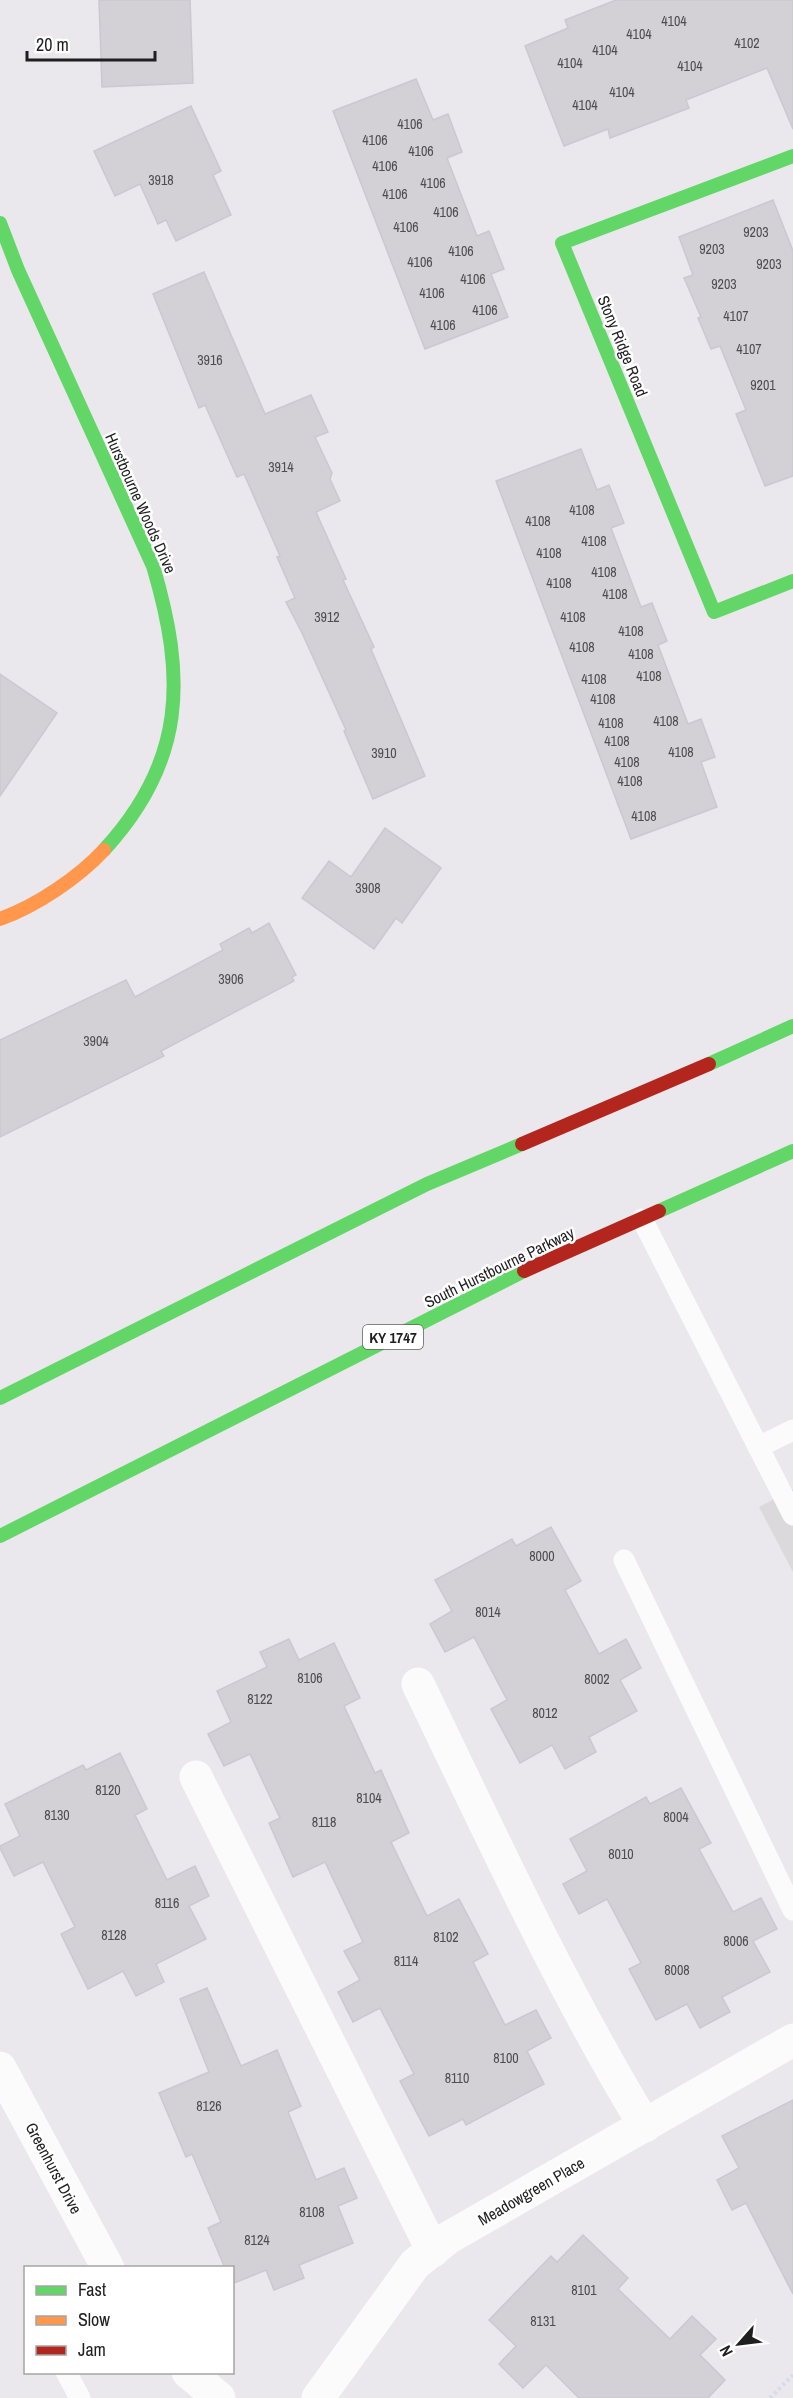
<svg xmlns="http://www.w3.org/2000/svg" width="793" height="2398" font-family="'Archivo Narrow',sans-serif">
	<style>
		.parking { fill: #dbd9dc }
		.building { fill: #d3d0d6; stroke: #cbc8d1; stroke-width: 1.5 }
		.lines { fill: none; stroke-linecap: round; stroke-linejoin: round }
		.path { stroke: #d9dbeb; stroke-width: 4; stroke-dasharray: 3 3; stroke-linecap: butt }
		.lane { stroke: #fcfbfc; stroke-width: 21 }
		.street { stroke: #fcfbfc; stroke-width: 33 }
		.fast { stroke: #63d668; stroke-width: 14 }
		.slow { stroke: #ff974d; stroke-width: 14 }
		.jam { stroke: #b3261e; stroke-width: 14 }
		.labels { text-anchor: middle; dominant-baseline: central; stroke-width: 5; stroke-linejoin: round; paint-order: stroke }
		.number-label { font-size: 14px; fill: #4e4d4f }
		.shield { fill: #fff; stroke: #626262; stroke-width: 1.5 }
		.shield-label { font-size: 15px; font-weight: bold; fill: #1f1f1f }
		.street-label { font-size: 16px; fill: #1f1f1f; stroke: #fff }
	</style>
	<rect width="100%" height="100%" fill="#eae7ed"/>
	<polygon class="parking" points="793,1489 793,1572 759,1507"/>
	<g class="building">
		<polygon points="99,0 190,0 193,83 102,87"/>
		<polygon points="616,0 793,0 793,129 767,68 686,100 689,108 658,120 610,138 608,129 564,146 525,46 568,28 565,20"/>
		<polygon points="416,79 433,120 448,114 462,152 447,158 477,236 489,231 504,269 491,274 508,317 425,349 333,111"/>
		<polygon points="191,106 221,171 213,175 231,215 176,241 166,220 158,224 140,184 115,196 94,151"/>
		<polygon points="773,200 793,251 793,476 765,486 736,414 746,410 720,346 711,349 698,318 701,317 684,278 693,275 679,237"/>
		<polygon points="204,272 265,414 311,395 328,432 315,437 332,473 330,479 340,501 316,512 346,579 343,580 374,647 371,649 425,776 373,799 344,731 346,730 302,633 286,602 295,598 277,557 280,556 244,474 237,477 205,405 199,408 153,294"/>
		<polygon points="581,449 597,490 609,485 624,523 611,528 641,607 652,603 667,641 658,645 688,724 701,719 715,757 701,762 717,807 631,839 496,481"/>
		<polygon points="0,674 57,713 0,796"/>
		<polygon points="385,828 441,868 402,923 396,918 374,949 302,898 329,861 351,877"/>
		<polygon points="269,923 296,975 292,977 294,981 161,1051 164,1056 0,1137 0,1040 126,980 135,997 223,950 220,944 249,928 252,933"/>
		<polygon points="551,1527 581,1581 565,1590 599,1654 626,1639 641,1668 620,1680 637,1711 589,1737 596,1752 565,1769 552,1745 520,1763 491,1709 507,1700 474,1637 445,1652 430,1624 452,1611 435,1580 512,1539 516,1546"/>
		<polygon points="289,1639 299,1660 334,1643 360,1698 344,1706 375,1773 381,1770 409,1833 391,1842 427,1916 459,1899 488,1954 473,1962 505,2025 536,2010 551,2038 527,2051 544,2084 466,2125 463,2119 429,2136 400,2081 414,2074 380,2008 353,2022 338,1992 360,1980 344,1951 363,1942 325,1862 293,1877 269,1823 280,1818 250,1754 224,1766 208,1734 231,1722 217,1691 267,1667 260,1652"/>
		<polygon points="120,1753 147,1809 135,1815 167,1880 195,1866 209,1896 189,1906 206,1939 156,1964 164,1982 136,1996 123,1971 88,1989 61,1934 75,1927 43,1862 14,1876 0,1848 0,1846 20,1836 5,1804 83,1765 86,1770"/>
		<polygon points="681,1788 711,1843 699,1849 733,1912 761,1898 777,1929 753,1941 770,1972 722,1997 730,2012 700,2028 687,2004 656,2020 629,1969 641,1963 607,1899 579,1914 563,1884 587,1871 570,1839 646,1797 650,1804"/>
		<polygon points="207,1988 241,2066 277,2050 301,2106 288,2112 316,2180 344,2168 357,2198 338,2206 353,2243 299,2265 304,2278 274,2290 266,2270 232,2284 232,2268 225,2268 208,2228 221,2222 192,2154 186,2157 159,2093 209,2072 180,1999"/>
		<polygon points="793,2100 793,2294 746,2203 732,2210 717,2180 739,2168 722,2136"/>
		<polygon points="583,2235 628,2278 618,2289 670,2339 692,2316 716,2339 700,2355 725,2380 708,2398 579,2398 546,2365 523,2388 499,2364 516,2346 489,2320 551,2256 557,2262"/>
	</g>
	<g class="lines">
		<polyline class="path" points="770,2398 793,2375"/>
		<g class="lane">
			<polyline points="642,1219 793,1515"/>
			<polyline points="758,1447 793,1430"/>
			<polyline points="624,1560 793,1910"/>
			<polyline points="66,2372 80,2398"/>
		</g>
		<g class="street">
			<path d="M418,1684C490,1833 559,1984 645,2126"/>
			<polyline points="196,1777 433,2251"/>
			<polyline points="0,2068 108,2268"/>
			<polyline points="188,2372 219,2398"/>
			<polyline points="318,2398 415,2264 448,2238 793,2040"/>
		</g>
		<g class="fast">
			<polyline points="793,156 562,243 714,612 793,581"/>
			<path d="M0,223L18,270L153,566C186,677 186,761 104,850"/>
			<polyline points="709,1064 793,1026"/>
			<polyline points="659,1211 793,1151"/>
			<polyline points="0,1398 427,1184 522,1144"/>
			<polyline points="0,1536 524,1271"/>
		</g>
		<path class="slow" d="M0,919C36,906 78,878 104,850"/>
		<g class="jam">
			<polyline points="522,1144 709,1064"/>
			<polyline points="524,1271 659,1211"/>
		</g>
	</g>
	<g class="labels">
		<g class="number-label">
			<text x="674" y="21">4104</text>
			<text x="639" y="34">4104</text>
			<text x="747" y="43">4102</text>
			<text x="605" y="50">4104</text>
			<text x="570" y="63">4104</text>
			<text x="690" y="66">4104</text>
			<text x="622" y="92">4104</text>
			<text x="585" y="105">4104</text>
			<text x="410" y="124">4106</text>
			<text x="375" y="140">4106</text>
			<text x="421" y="151">4106</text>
			<text x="385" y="166">4106</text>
			<text x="161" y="180">3918</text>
			<text x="433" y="183">4106</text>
			<text x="395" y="194">4106</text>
			<text x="446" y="212">4106</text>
			<text x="406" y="227">4106</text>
			<text x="756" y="232">9203</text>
			<text x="712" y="249">9203</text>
			<text x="461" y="251">4106</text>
			<text x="420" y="262">4106</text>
			<text x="769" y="264">9203</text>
			<text x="473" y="279">4106</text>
			<text x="724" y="284">9203</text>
			<text x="432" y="293">4106</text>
			<text x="485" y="310">4106</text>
			<text x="736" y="316">4107</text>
			<text x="443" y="325">4106</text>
			<text x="749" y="349">4107</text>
			<text x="210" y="360">3916</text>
			<text x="763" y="385">9201</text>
			<text x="281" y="467">3914</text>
			<text x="582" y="510">4108</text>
			<text x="538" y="521">4108</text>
			<text x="594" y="541">4108</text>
			<text x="549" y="553">4108</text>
			<text x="604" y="572">4108</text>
			<text x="559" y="583">4108</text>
			<text x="615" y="594">4108</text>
			<text x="327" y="617">3912</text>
			<text x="573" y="617">4108</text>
			<text x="631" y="631">4108</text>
			<text x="582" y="647">4108</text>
			<text x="641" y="654">4108</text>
			<text x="649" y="676">4108</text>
			<text x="594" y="679">4108</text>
			<text x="603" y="699">4108</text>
			<text x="666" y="721">4108</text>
			<text x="611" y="723">4108</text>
			<text x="617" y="741">4108</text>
			<text x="681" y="752">4108</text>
			<text x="384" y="753">3910</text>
			<text x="627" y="762">4108</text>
			<text x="630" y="781">4108</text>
			<text x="644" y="816">4108</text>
			<text x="368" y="888">3908</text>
			<text x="231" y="979">3906</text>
			<text x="96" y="1041">3904</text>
			<text x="542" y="1556">8000</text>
			<text x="488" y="1612">8014</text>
			<text x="310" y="1678">8106</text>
			<text x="597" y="1679">8002</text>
			<text x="260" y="1699">8122</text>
			<text x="545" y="1713">8012</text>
			<text x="108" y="1790">8120</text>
			<text x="369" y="1798">8104</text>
			<text x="57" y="1815">8130</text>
			<text x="676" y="1817">8004</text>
			<text x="324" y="1822">8118</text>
			<text x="621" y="1854">8010</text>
			<text x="167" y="1903">8116</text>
			<text x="114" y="1935">8128</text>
			<text x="446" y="1937">8102</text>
			<text x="736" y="1941">8006</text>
			<text x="406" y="1961">8114</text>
			<text x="677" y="1970">8008</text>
			<text x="506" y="2058">8100</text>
			<text x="457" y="2078">8110</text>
			<text x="209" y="2106">8126</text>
			<text x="312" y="2212">8108</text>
			<text x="257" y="2240">8124</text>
			<text x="584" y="2290">8101</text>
			<text x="543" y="2321">8131</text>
		</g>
		<rect class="shield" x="363" y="1325" width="60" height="24" rx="4.5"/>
		<g class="shield-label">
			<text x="393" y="1337">KY 1747</text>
		</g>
		<g class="street-label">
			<text transform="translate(623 346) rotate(68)">Stony Ridge Road</text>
			<text transform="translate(141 503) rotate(66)">Hurstbourne Woods Drive</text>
			<text transform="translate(499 1267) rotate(-26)">South Hurstbourne Parkway</text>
			<text transform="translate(54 2168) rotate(62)">Greenhurst Drive</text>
			<text transform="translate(531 2191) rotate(-30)">Meadowgreen Place</text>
		</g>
	</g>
	<rect x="24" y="2266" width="210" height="108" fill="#ffffff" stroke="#a5a5a5" stroke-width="1.5"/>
	<rect x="36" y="2286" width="30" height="9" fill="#63d668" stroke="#a5a5a5" stroke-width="1.5"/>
	<text x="78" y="2296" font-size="18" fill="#1f1f1f">Fast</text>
	<rect x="36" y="2316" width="30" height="9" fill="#ff974d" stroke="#a5a5a5" stroke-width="1.5"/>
	<text x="78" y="2326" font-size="18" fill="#1f1f1f">Slow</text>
	<rect x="36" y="2346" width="30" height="9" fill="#b3261e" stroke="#a5a5a5" stroke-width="1.5"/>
	<text x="78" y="2356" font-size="18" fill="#1f1f1f">Jam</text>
	<g transform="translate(739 2344) rotate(242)" stroke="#ffffff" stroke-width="4.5" paint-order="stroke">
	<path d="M0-4.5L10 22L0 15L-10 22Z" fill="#1f1f1f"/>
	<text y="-9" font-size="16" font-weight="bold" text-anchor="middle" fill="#1f1f1f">N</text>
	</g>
	<path d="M27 51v9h128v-9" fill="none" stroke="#1f1f1f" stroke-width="3"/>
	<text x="36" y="51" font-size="18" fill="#1f1f1f" stroke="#ffffff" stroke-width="4.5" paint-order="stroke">20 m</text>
</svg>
